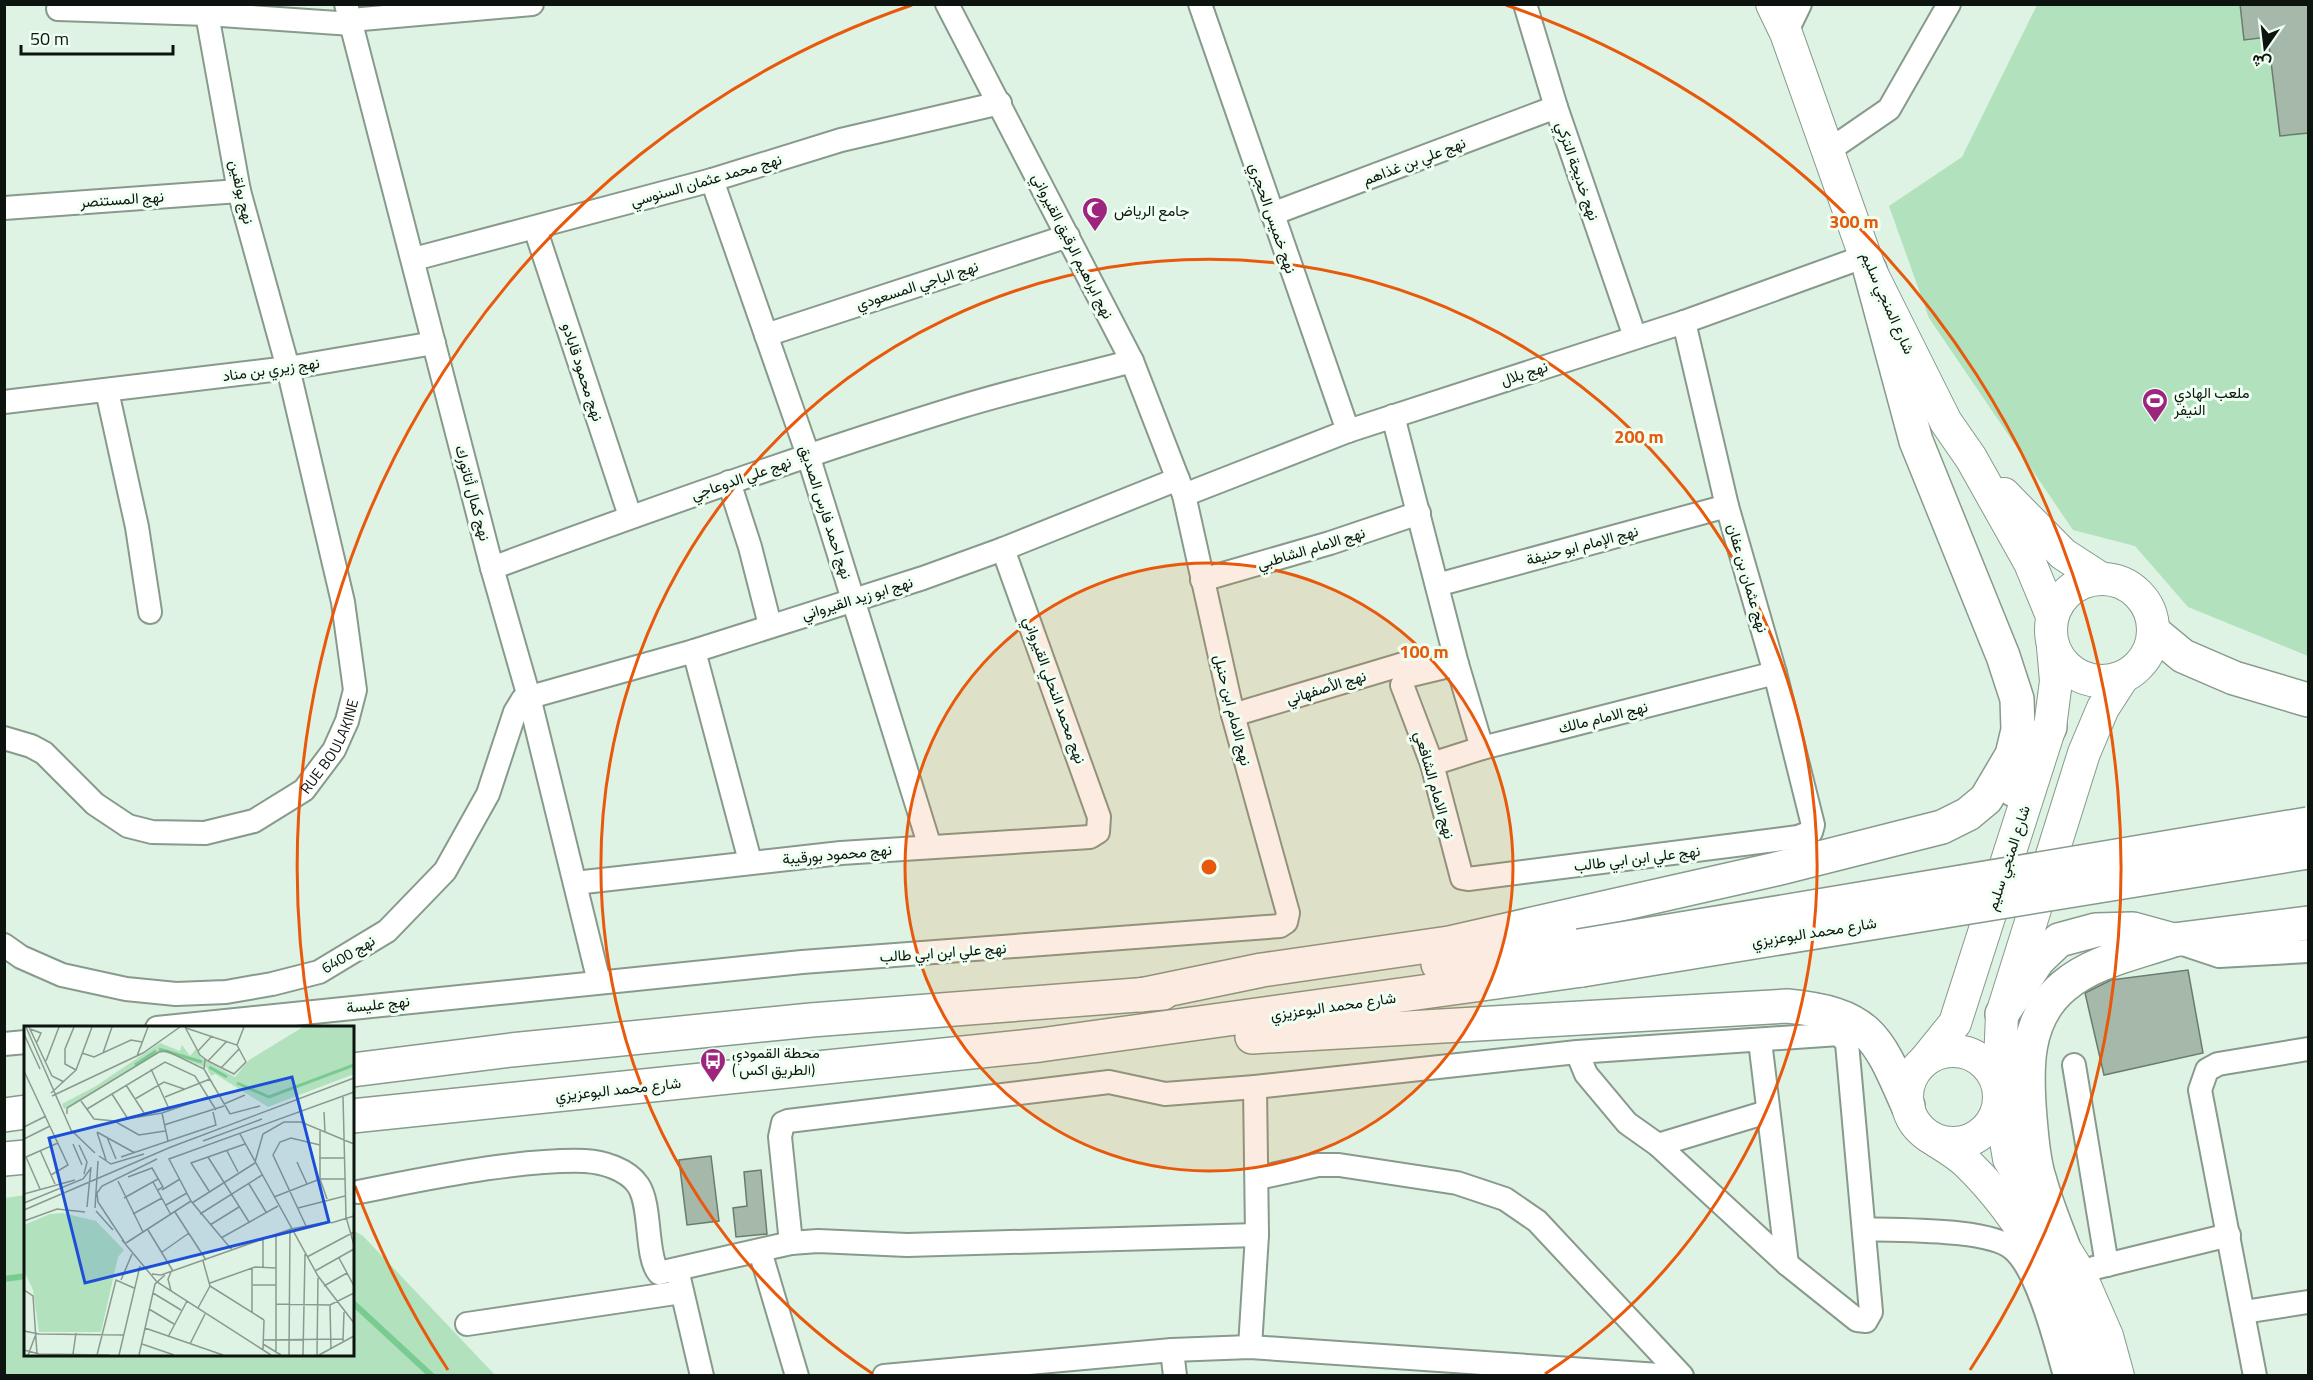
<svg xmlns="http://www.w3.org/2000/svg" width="2313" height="1380" font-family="'Titillium Web',Vazirmatn,sans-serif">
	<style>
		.green { fill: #b1e1bd }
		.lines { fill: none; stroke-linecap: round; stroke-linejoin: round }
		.stream { stroke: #79cb92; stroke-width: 6 }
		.building { fill: #a5b8aa; stroke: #6a7c6e; stroke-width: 1.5 }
		.minor-casing { stroke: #879a8b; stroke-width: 26 }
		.secondary-casing { stroke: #879a8b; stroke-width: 34 }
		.motorway-casing { stroke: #879a8b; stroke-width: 36 }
		.minor { stroke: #fff; stroke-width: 22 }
		.secondary { stroke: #fff; stroke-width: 32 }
		.motorway { stroke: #fff; stroke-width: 33 }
		.motorway-bridge-casing { stroke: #879a8b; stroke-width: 36; stroke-linecap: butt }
		.motorway-bridge { stroke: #fff; stroke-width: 33 }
		.ring { fill: none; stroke: #e8590c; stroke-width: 3 }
		.labels { text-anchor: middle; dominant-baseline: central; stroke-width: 6; stroke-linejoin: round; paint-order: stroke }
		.street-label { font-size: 15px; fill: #0d140f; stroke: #effff2 }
		.poi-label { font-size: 15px; fill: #0d140f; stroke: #effff2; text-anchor: start }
		.inset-river { fill: none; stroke: #79cb92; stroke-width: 3 }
		.inset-road { fill: none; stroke: #8a9a8e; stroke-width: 1.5 }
		.view { fill: #1d4ed8; fill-opacity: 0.15; stroke: #1d4ed8; stroke-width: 3 }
		.inset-edge { fill: none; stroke: #0d140f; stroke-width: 3 }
		.centre { fill: #e8590c; stroke: #effff2; stroke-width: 3 }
		.ring-label { font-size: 18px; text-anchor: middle; font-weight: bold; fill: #e8590c; stroke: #effff2; stroke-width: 6; stroke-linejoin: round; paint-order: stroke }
	</style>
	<rect width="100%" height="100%" fill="#def3e3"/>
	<g class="green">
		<polygon points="2037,5 2308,5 2308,656 2188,607 2135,546 2073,530 1929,318 1889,206 1962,157"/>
		<polygon points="25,1195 26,1354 352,1354 353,1230 363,1236 495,1375 5,1375 5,1198"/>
	</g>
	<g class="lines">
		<g class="stream">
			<polyline points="4,1279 26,1276"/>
			<polyline points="352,1302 432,1376"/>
		</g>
	</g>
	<g class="building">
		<polygon points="2240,4 2308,4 2308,133 2280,136 2268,37 2244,40"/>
		<polygon points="2188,970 2203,1053 2104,1075 2085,993 2111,980"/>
		<polygon points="711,1156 719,1221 687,1225 679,1160"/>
		<polygon points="761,1170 767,1234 736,1237 733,1208 747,1206 744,1172"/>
	</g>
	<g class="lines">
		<defs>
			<g id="minor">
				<polyline points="346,4 492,568 529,697 599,982"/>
				<polyline points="1200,4 1348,431"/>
				<polyline points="1525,4 1556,107 1635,337"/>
				<polyline points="58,9 207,14 352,24 362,19 532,4"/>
				<polyline points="1786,33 1800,4"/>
				<polyline points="1828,151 1889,109 1949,4"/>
				<polyline points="712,180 808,455 930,847"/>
				<polyline points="4,208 239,191"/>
				<polyline points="1272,214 1556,107"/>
				<polyline points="535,228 630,516"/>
				<polyline points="414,259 712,180 841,140 1000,103"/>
				<polyline points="766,335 1068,236"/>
				<polyline points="107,391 137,527 150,612"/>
				<polyline points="4,402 288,368 434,343"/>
				<polyline points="1393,416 1457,664 1482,748"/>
				<polyline points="729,482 750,547 770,625"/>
				<polyline points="1184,495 1348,431 1684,322 1866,256"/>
				<path d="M492,568C646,511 800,456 956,408C1014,390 1074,377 1132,361"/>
				<polyline points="1202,580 1330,543 1419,513"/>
				<polyline points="1437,585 1727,506"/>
				<polyline points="694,651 750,861"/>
				<polyline points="1457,664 1407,676 1402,685 1432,764 1462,878 1468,879 1798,837 1811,832 1813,825 1775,673 1727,506 1684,322"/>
				<polyline points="1233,715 1420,659"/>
				<path id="s1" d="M4,738L31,746L44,753L95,804L128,826L152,832L205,833L254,821L304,790L334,750L347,721L355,690L343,602L288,368L239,191L207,14"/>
				<polyline points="1432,764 1482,748 1775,673"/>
				<polyline points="575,883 841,853 1090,837 1098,832 1099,817 1003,549"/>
				<polyline points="2177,942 2219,956 2308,951"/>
				<polyline points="4,945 21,957 62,975 126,989 176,994 226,992 272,984 319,972 387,931 445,871 488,794 515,712 523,699 694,651 923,578 1003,549 1178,479"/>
				<polyline points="157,1028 802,962 1280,926 1286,922 1288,913 1233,715 1184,495 1132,361 947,4"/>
				<polyline points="1760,1041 1787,1264"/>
				<polyline points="4,1044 26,1042"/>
				<polyline points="2074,1065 2107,1265"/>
				<polyline points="1658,1145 1767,1112"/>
				<polyline points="1258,1178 1318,1165 1339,1165 1457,1183 1505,1199 1537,1221 1682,1376"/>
				<path d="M358,1192C426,1179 516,1159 585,1161C603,1162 627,1169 638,1185C652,1205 645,1257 659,1273L791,1243L818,1241L907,1245L1257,1235"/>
				<path d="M1865,1229C1899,1231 1988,1228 2013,1249C2038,1270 2056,1344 2065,1376"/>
				<polyline points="791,1243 780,1137 783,1123 788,1121 1109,1082 1165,1094 1255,1087 1577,1052 1839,1034 1847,1043 1871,1312 1866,1321 1857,1320 1787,1264 1658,1145 1627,1123 1586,1074 1577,1052"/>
				<polyline points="760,1251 797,1376"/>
				<polyline points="2094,1268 2229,1235"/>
				<polyline points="679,1278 702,1376"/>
				<polyline points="2244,1312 2308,1302"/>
				<polyline points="467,1324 682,1292"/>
				<polyline points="1250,1347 1257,1235 1255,1087"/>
				<polyline points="1172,1350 1175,1376"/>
				<polyline points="884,1376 1172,1350 1250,1347 1674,1376"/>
				<polyline points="2255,1376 2200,1090 2207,1070 2218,1064 2308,1049"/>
			</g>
			<g id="secondary">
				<polyline points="1772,4 1786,33 1870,270 1946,422 1971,458 2030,563 2052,616"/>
				<polyline points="2004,494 2063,554 2100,578"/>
				<circle cx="2102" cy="630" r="51"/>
				<circle cx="1953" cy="1097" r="46"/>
				<polyline points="1926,1059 1955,1023 2050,727 2056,681 2053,647"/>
				<polyline points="1999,1086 2002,1014 2084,753 2103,708 2123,677"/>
				<polyline points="2000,1104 2009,1159 2079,1272 2107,1336 2118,1376"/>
				<path d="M1930,1137C1942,1145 1957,1153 1967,1163C2023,1217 2070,1302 2089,1376"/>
			</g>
			<g id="motorway">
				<polyline points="2154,632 2183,656 2234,678 2308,700"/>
				<polyline points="2014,790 2050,727"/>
				<polyline points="1438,964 1579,946"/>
				<polyline points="1141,995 1262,970 1449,943 1776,869 1942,827 1968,814 1986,799 2012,755 2018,730 2017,699 2003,656 1916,441 1870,270"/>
				<polyline points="2002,1014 2038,960 2059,940 2096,930 2133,929 2173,940 2308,923"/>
				<path d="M1252,1037L1787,1006C1869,1014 1877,1035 1908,1106"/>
				<polyline points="352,1070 511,1050 811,1020 1163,993"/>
				<polyline points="4,1115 26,1112"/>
				<polyline points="352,1116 1040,1045 1582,970"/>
				<polyline points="4,1159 26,1157"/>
				<path d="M2063,1246C2055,1225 2046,1203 2040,1181C2033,1161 2032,1139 2030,1118C2026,1070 2024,1019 2064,986C2093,961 2137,953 2173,940"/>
			</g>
		</defs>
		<use href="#minor" class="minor-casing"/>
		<use href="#secondary" class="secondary-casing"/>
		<use href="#motorway" class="motorway-casing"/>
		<use href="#minor" class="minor"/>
		<use href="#secondary" class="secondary"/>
		<use href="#motorway" class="motorway"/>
		<defs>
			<g id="motorway-bridge">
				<polyline points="1579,946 2308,824"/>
				<polyline points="1582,970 2308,852"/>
			</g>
		</defs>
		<use href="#motorway-bridge" class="motorway-bridge-casing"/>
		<use href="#motorway-bridge" class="motorway-bridge"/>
	</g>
	<circle cx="1209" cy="867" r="304" fill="#e8590c" fill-opacity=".12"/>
	<g class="ring">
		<circle cx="1209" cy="867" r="304"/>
		<path d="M873 1374A608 608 0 1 1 1545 1374"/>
		<path d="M448 1370A912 912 0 0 1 355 1186M311 1025A912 912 0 0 1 912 5M1506 5A912 912 0 0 1 1970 1370"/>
	</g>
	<defs>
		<symbol id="mosque-pin" viewBox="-11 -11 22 30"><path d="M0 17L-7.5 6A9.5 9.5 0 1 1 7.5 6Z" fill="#9d257e" stroke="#effff2"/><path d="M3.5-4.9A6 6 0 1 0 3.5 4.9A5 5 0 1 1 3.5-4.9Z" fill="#fff"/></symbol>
		<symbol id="stadium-pin" viewBox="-11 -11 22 30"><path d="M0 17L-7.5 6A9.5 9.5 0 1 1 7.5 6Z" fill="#9d257e" stroke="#effff2"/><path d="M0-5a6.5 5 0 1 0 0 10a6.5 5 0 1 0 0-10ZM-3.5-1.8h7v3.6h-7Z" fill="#fff"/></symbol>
		<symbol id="bus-pin" viewBox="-11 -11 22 30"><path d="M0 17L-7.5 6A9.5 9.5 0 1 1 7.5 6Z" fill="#9d257e" stroke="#effff2"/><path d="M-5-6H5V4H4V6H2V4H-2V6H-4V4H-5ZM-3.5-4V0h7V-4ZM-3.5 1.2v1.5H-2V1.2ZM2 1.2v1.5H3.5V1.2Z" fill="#fff"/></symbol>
	</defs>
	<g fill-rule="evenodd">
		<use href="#mosque-pin" x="1080" y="195" width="30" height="40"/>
		<use href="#stadium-pin" x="2140" y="386" width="30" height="40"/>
		<use href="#bus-pin" x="698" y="1046" width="30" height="40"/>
	</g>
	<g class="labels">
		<g class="street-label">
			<text transform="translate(1414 161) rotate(-21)">نهج علي بن غذاهم</text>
			<text transform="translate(1578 171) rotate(71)">نهج خديجة التركي</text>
			<text transform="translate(706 180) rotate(-16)">نهج محمد عثمان السنوسي</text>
			<text transform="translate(242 192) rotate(77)">نهج بولقين</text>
			<text transform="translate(122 199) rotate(-4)">نهج المستنصر</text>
			<text transform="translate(1273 218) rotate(71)">نهج خميس الحجري</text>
			<text transform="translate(1073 246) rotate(63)">نهج ابراهيم الرقيق القيرواني</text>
			<text transform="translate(917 285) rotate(-18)">نهج الباجي المسعودي</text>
			<text transform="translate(1888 303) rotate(66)">شارع المنجي سليم</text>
			<text transform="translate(271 369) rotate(-8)">نهج زيري بن مناد</text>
			<text transform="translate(583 372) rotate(72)">نهج محمود قابادو</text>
			<text transform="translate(1524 373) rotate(-18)">نهج بلال</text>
			<text transform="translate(741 478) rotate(-19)">نهج علي الدوعاجي</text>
			<text transform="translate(473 493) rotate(75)">نهج كمال أتاتورك</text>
			<text transform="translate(826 512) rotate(72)">نهج احمد فارس الصديق</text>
			<text transform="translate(1582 545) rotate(-15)">نهج الإمام ابو حنيفة</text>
			<text transform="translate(1311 548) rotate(-17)">نهج الامام الشاطبي</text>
			<text transform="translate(1748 578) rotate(74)">نهج عثمان بن عفان</text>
			<text transform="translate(857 598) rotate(-17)">نهج ابو زيد القيرواني</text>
			<text transform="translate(1326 687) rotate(-17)">نهج الأصفهاني</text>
			<text transform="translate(1055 690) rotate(70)">نهج محمد النحلي القيرواني</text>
			<text transform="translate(1233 710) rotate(76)">نهج الامام ابن حنبل</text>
			<text transform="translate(1603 717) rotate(-14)">نهج الامام مالك</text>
			<text stroke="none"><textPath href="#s1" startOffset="393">RUE BOULAKINE</textPath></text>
			<text transform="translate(1435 785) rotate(74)">نهج الامام الشافعي</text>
			<text transform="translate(837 854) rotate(-5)">نهج محمود بورقيبة</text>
			<text transform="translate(1637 858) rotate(-7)">نهج علي ابن ابي طالب</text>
			<text transform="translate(2008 858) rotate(-72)">شارع المنجي سليم</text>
			<text transform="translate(1814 932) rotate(-9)">شارع محمد البوعزيزي</text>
			<text transform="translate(943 952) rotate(-4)">نهج علي ابن ابي طالب</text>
			<text transform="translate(348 954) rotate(-31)">نهج 6400</text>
			<text transform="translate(378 1004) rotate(-6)">نهج عليسة</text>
			<text transform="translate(1333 1006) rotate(-8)">شارع محمد البوعزيزي</text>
			<text transform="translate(618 1089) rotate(-6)">شارع محمد البوعزيزي</text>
		</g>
		<g class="poi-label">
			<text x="1114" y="210">جامع الرياض</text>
			<text x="2174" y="392">ملعب الهادي<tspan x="2174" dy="17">النيفر</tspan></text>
			<text x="732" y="1052">محطة القمودي<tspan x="732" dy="17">( الطريق اكس)</tspan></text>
		</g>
	</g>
	<g transform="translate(24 1026)">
		<rect width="330" height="330" fill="#def3e3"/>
		<path d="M279,1H330V48L244,81L191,48L187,50L183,42L139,24L58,74L40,83L38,78L72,60L136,17L156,25L158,19L166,30L172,23L177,32L211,51L225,34ZM39,187L72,195L100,224L94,231L77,306H15L9,264L0,245V199L26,188Z" fill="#b1e1bd"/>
		<path class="inset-river" d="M135,23L178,36M111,39L132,25M185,41L203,51M213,57L245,71L330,39"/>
		<path class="inset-road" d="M2,1L47,104L71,127M5,1L28,50L40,56M50,1L41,23V38L52,44M161,1L176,29L184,35L210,48L222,36L213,19L162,2M6,3L17,7L13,16M0,8L16,43M213,19L220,1M174,25L188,10M58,27L70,31L107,14L118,16M79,27L88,1M113,30L124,1M181,33L180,43L206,88L236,80M22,35L35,1M184,35L203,15M197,42L215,23M127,43L146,85M0,45L44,139L27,149M102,59L122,90M27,67L52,44L68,1M88,68L104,93M28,70L119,27L156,1M141,71L186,53M319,71L322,191L330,219M111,73L140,56L160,63M57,75L70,93L91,95L138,87L184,71M200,78L221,69M63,83L141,36L171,50L192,84M300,86L301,106M138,87L144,115M43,88V82L135,26L143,25L180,43M92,96L115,109L141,105M140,99L200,80M0,101L22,90M296,105V153L303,173M73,106L82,134M73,106L111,127M216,108L294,250L330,297M83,111L92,133M0,113L26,100M179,115L238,93M49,118L58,139M55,119L63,136L60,148M16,124L31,158M203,125L214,146M75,130L87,138L120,128M97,131L192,99L189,86M184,131L225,196M295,132H321M231,136L239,108L260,96H277L330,118M273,136L283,158M104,151L128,142L139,161L134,164M94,155L119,206M129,156L147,189M225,158L242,186M16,163L2,131L34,117M138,164L156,153M185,165L167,137L221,118M0,168L51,154M250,171L296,153H321M100,172L134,153M0,177L59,153L67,142M168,177L231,137M142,179L163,167M63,181L67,141M71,182L74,135M274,182L321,170M0,184L147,121L330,52M72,185L89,204M151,186L182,234M109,188L138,172M176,188L238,149M0,195L33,183L61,186M307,197L330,190M186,199L215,181M282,200L249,129L256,116L267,112L296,119M124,204L149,245M197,212L254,180M98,214L133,256L247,329M101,217L74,176L73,167L78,160L133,133M102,217L167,175M208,224L167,175L145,133L330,66M138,226L165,207M283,231L330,206M315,232L330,260M239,241V213M291,245L330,223M128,248L137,249L267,203L298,197M97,254L108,228M186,257L231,241L252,242M229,259H252M186,260L240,294M300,260L323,247M0,264L9,270L13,328M147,265L144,253L147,246M129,267L157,284M252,278L306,279L330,267M306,279L307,324M174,282L186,260L179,235M125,283L150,298M228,286V242M121,302L199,329M0,305L15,308L100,309M144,311L163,275M239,314L319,313M319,315L320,286M118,318L150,329M166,318L181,288M239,318L257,329M239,323L240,294M0,324L15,328L85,329M252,326V208M49,328L52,307M4,329L12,308M73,329L92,254L110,262M95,329L116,240M115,329L131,258L141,249M265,329L266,204M279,329L281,228M293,329L294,252M295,329L330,310"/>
		<path class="view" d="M268,51L305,196L61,257L25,112Z"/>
		<rect width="330" height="330" class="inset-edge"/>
	</g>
	<circle cx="1209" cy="867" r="9" class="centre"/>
	<g class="ring-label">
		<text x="1854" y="228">300 m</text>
		<text x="1639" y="443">200 m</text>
		<text x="1424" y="658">100 m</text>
	</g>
	<rect width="2313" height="1380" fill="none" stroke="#0d140f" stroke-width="12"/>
	<g transform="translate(2265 48) rotate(194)" stroke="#effff2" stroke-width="4.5" paint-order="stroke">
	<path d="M0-4.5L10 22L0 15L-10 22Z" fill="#0d140f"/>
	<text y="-9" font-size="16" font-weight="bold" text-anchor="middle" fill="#0d140f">ش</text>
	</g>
	<path d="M21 45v9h152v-9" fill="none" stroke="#0d140f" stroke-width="3"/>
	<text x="30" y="45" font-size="18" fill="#0d140f" stroke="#effff2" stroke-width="4.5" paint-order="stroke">50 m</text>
</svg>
